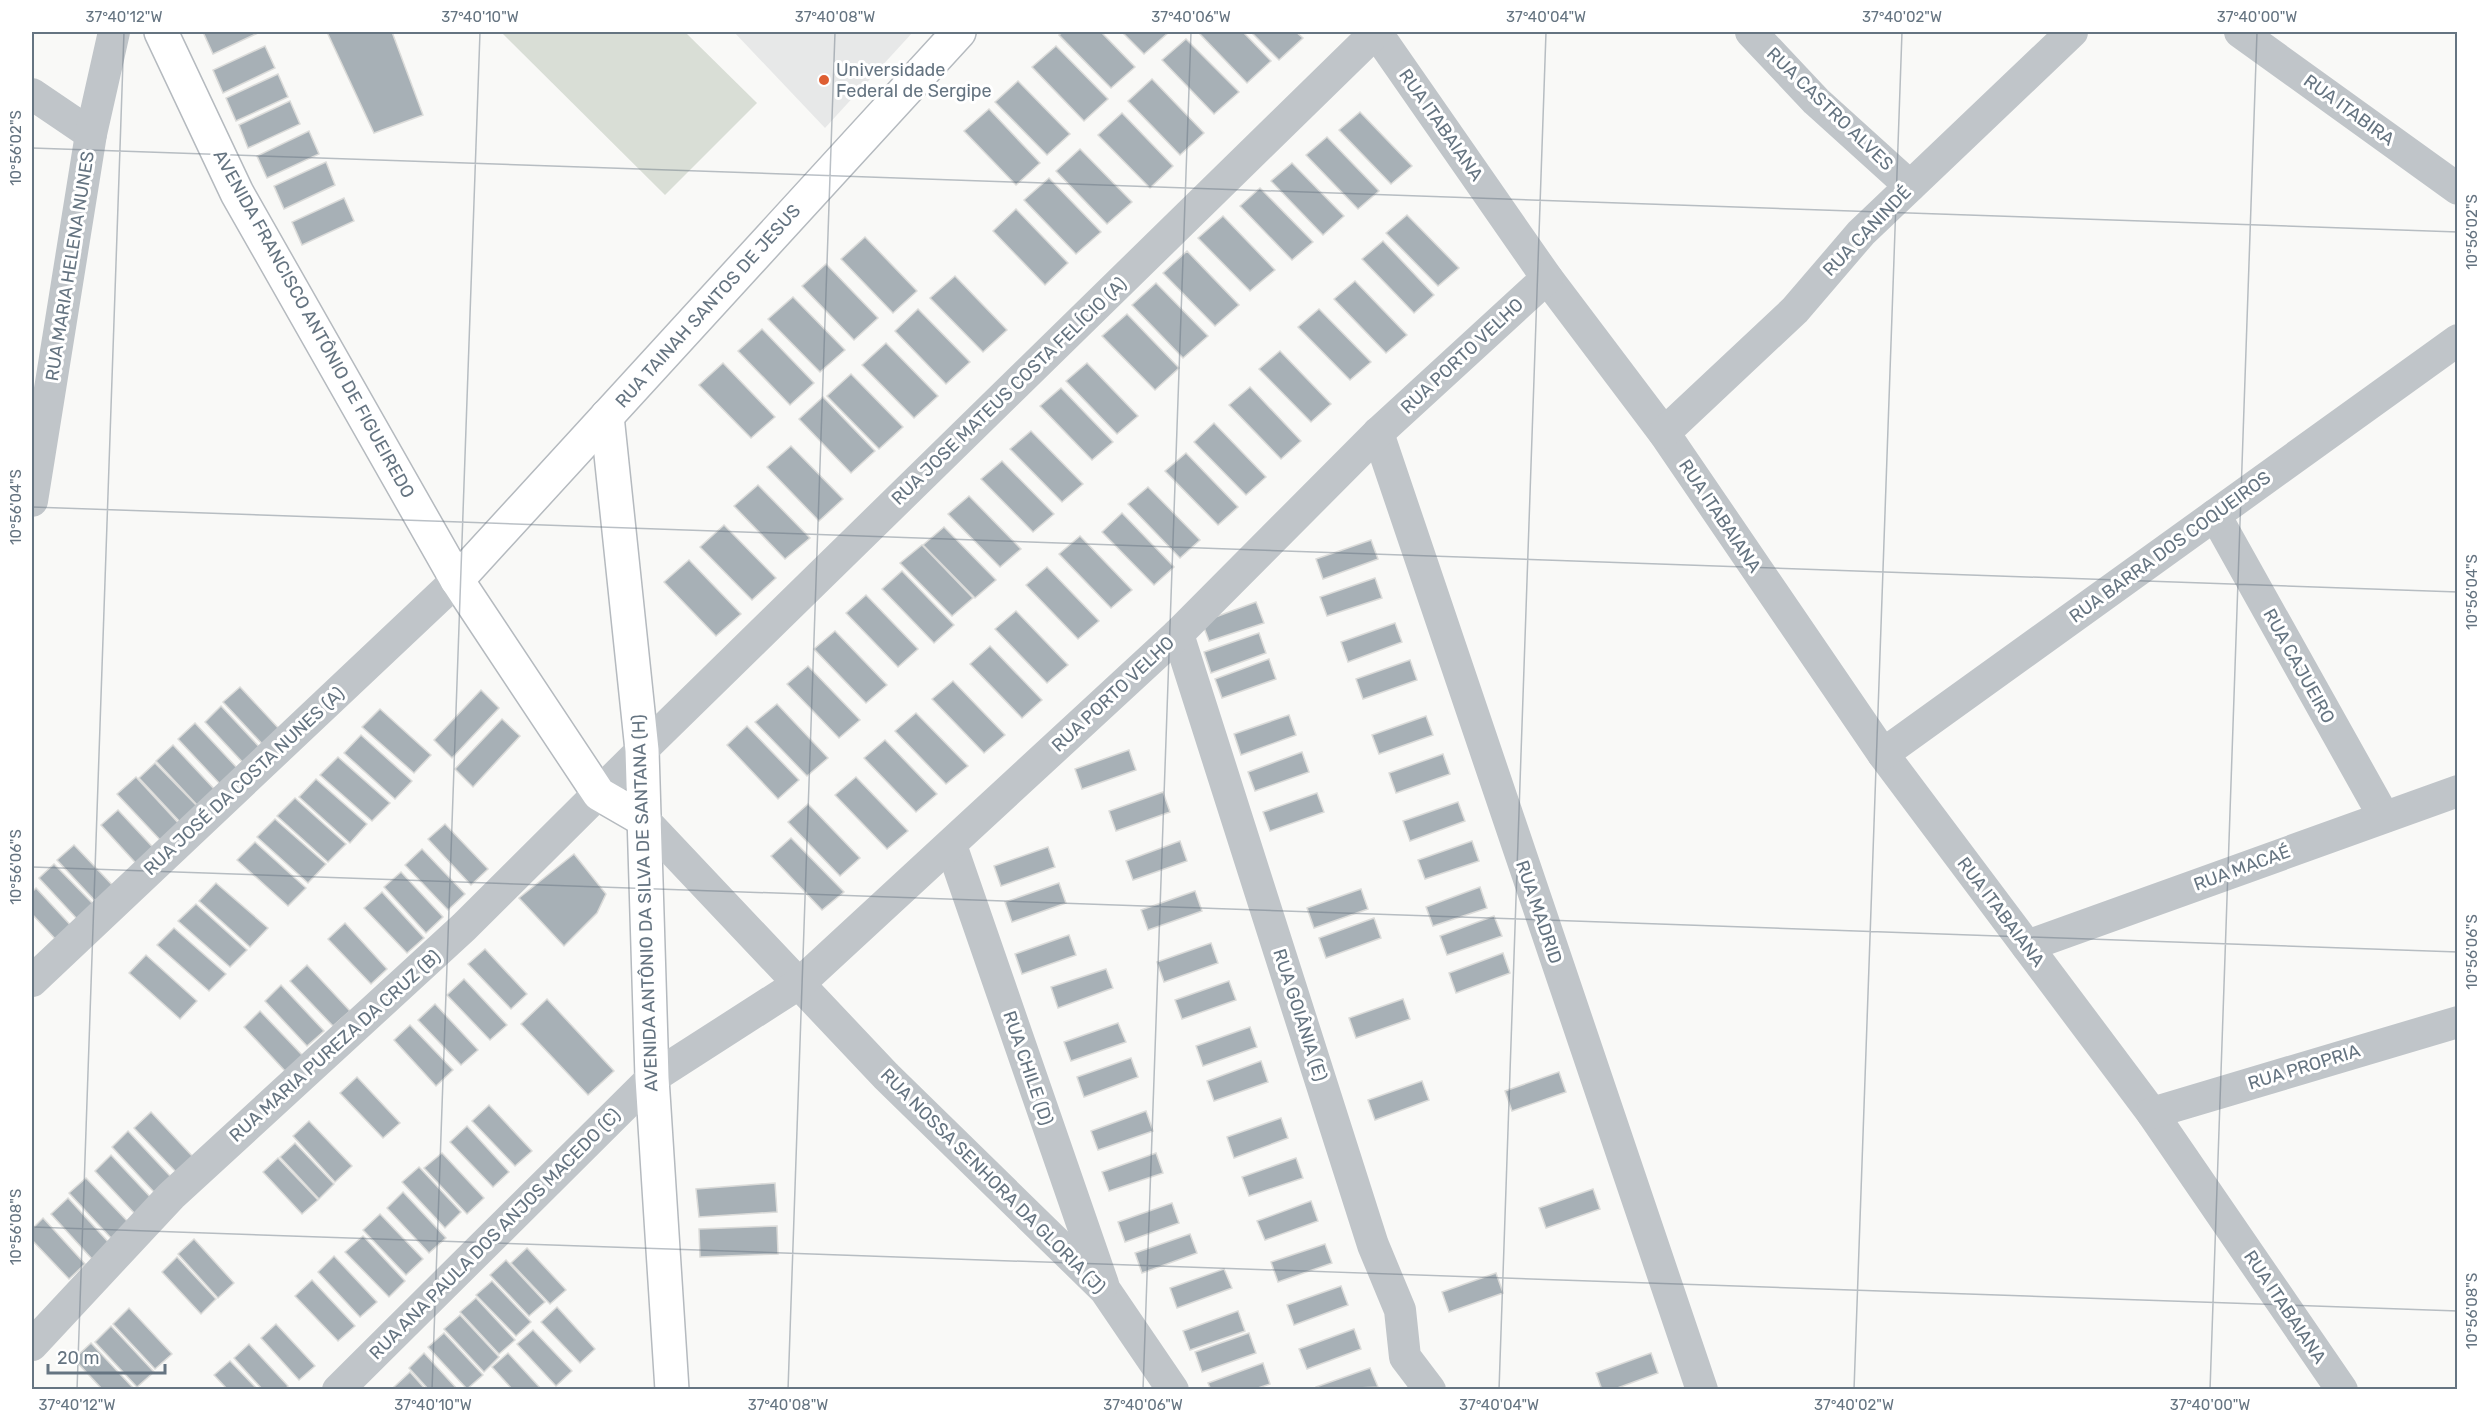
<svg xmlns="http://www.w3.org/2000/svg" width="2489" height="1421" font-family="Rubik,sans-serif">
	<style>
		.built { fill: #e7e8e8 }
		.green { fill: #d9ded6 }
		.building { fill: #a7b0b6; stroke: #dbdbd9; stroke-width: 1.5 }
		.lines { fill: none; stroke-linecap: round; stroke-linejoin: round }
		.secondary-casing { stroke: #b5babf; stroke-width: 36 }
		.street { stroke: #c0c5c9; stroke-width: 32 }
		.secondary { stroke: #fff; stroke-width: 33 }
		.ticks { fill: none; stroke: #657481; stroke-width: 1.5; stroke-opacity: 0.45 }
		.poi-dot { fill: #de5e32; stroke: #fff; stroke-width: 2 }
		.labels { text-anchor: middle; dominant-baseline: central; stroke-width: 6; stroke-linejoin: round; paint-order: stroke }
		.poi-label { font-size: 18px; fill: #657481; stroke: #fff; text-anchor: start }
		.street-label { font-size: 18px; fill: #657481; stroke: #fff }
		.neatline { fill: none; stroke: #657481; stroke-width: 2 }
		.ticks-label { font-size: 15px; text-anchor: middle; fill: #657481 }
	</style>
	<rect width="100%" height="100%" fill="#f9f9f7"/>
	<polygon class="built" points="734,32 913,32 825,128"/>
	<polygon class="green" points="501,32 685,32 757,103 665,195"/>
	<g class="building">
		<polygon points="203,32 260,32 213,54"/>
		<polygon points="327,32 392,32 423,115 374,133"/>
		<polygon points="1063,32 1101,32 1135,67 1111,88 1059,35"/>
		<polygon points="1122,32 1169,32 1144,54"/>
		<polygon points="1198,32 1243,32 1271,61 1247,83"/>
		<polygon points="1251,32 1296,32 1303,38 1279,60"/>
		<polygon points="1186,39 1239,92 1214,114 1162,60"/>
		<polygon points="265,46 275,68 223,93 213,70"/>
		<polygon points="1056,46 1108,99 1084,121 1032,67"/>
		<polygon points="278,74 288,97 236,121 226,98"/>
		<polygon points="1152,79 1204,133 1180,155 1128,101"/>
		<polygon points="1018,81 1070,134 1047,155 995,102"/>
		<polygon points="290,101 300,124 248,148 239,125"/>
		<polygon points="989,109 1040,163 1016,185 964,131"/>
		<polygon points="1360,112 1412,166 1391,184 1339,130"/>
		<polygon points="1122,113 1173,166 1150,188 1098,135"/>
		<polygon points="309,131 319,154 267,178 257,156"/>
		<polygon points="1327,137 1379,191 1358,209 1306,155"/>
		<polygon points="1080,149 1132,202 1107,224 1056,171"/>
		<polygon points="326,162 335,185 284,209 274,186"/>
		<polygon points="1292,163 1344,216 1323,235 1271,181"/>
		<polygon points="1049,178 1101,232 1076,254 1024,200"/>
		<polygon points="1260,188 1313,242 1292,260 1240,206"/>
		<polygon points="344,198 354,221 302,245 292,222"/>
		<polygon points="1016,209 1068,263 1045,285 993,231"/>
		<polygon points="1407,215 1459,268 1438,286 1386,233"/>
		<polygon points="1223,216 1275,270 1250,291 1198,238"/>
		<polygon points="865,237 917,291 893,313 841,259"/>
		<polygon points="1383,241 1434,295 1414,313 1362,259"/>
		<polygon points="1187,251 1239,305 1215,326 1163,273"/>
		<polygon points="826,264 878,318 854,340 802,286"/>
		<polygon points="955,276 1007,330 983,352 930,298"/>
		<polygon points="1355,281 1407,335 1386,353 1334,299"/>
		<polygon points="1156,283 1208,336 1183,358 1132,305"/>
		<polygon points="793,297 845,350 820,372 768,319"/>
		<polygon points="918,309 970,362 946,384 895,331"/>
		<polygon points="1319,309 1371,362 1350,380 1298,327"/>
		<polygon points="1127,314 1179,368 1155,390 1102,336"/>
		<polygon points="762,329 814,383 790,405 738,351"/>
		<polygon points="886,343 938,396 914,418 862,365"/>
		<polygon points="1280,351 1331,404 1311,422 1259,369"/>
		<polygon points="723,363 775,417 751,438 699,385"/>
		<polygon points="1087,363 1138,416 1117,434 1066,381"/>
		<polygon points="851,374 903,427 879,449 827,396"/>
		<polygon points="1250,387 1301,441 1281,459 1229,405"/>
		<polygon points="1061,388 1113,442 1092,460 1040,406"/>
		<polygon points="823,397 875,451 851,473 799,419"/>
		<polygon points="1214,423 1266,477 1246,495 1194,442"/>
		<polygon points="1031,431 1083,484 1062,502 1010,449"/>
		<polygon points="791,446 843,499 819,521 767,467"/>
		<polygon points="1186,453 1238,507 1218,525 1165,471"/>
		<polygon points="1002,461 1054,514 1033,532 981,479"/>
		<polygon points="758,485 810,538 785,559 734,506"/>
		<polygon points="1148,487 1200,540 1180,558 1128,504"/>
		<polygon points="969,496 1021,549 1000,567 948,514"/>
		<polygon points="1122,513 1174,567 1154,585 1102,532"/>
		<polygon points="724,525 776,578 752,600 700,547"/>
		<polygon points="944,527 996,580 975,598 923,545"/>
		<polygon points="1080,536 1132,590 1111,608 1059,554"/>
		<polygon points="1371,540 1378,559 1323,579 1316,559"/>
		<polygon points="922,545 973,598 952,616 900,563"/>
		<polygon points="689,560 741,614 716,636 664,582"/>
		<polygon points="1047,567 1099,621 1078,639 1026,585"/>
		<polygon points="902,571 954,625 934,643 882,589"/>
		<polygon points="1375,578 1382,598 1327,616 1320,597"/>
		<polygon points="866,595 918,649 898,667 846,613"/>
		<polygon points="1256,602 1264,623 1209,641 1202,622"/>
		<polygon points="1016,611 1068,665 1047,683 995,629"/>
		<polygon points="1395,623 1402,642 1348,662 1341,642"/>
		<polygon points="835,631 887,685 866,703 814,649"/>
		<polygon points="1259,633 1266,653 1211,673 1204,652"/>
		<polygon points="990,646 1042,700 1022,718 970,664"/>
		<polygon points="1269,659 1276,679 1222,698 1215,679"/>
		<polygon points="1410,660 1417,680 1363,699 1356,679"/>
		<polygon points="808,666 860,720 839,738 787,684"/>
		<polygon points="953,681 1005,735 984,753 932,699"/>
		<polygon points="240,687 282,732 266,748 223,702"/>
		<polygon points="481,690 499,708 452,758 434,740"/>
		<polygon points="777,704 828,758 807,776 755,722"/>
		<polygon points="221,706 264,752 247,767 205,722"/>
		<polygon points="380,709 431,755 414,773 362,727"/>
		<polygon points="916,713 968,766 946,784 895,731"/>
		<polygon points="1289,715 1296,735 1241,755 1234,734"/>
		<polygon points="1426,716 1433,735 1379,754 1372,735"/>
		<polygon points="502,719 520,736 473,787 455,769"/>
		<polygon points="195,723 238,769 221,785 178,739"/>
		<polygon points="747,726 799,780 778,799 727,745"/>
		<polygon points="361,735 412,781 395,799 344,753"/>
		<polygon points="885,740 937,794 916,812 864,758"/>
		<polygon points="173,745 216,791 198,806 156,761"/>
		<polygon points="1129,750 1136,770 1082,789 1075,769"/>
		<polygon points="1302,752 1309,772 1255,791 1248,772"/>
		<polygon points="1443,754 1450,774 1396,793 1389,773"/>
		<polygon points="338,757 390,803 372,821 320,775"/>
		<polygon points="155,763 198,807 181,823 139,778"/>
		<polygon points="136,777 182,827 164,844 117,794"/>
		<polygon points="856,777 908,831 887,849 835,795"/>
		<polygon points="316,779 367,824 350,843 299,797"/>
		<polygon points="1163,792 1170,812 1116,831 1109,811"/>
		<polygon points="1317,793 1324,812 1270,831 1263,812"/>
		<polygon points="295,798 346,844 328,862 277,816"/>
		<polygon points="1458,802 1465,821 1410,841 1403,821"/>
		<polygon points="808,804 860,858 840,876 788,822"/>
		<polygon points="118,810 160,855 143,871 101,825"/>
		<polygon points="275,819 326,864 308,883 257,837"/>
		<polygon points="445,824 488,869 471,885 428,839"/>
		<polygon points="791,838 844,892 822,910 771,856"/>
		<polygon points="1180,841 1187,861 1133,880 1126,861"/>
		<polygon points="1472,841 1479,861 1425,879 1418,860"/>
		<polygon points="255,842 306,888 288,906 237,860"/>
		<polygon points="74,845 117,890 100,906 57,860"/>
		<polygon points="1048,847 1055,867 1001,886 994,866"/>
		<polygon points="422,849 465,894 448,910 405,865"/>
		<polygon points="574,854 606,894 597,913 564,946 519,898"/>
		<polygon points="54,864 94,905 78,920 39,878"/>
		<polygon points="401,872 443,917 426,933 384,887"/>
		<polygon points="216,883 268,928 250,947 199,901"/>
		<polygon points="1059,883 1066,903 1012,922 1005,902"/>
		<polygon points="1480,887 1487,908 1433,926 1426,907"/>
		<polygon points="36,888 75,930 60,944 32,914 32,892"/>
		<polygon points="1361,889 1368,909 1314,928 1307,908"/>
		<polygon points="1195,891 1202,911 1148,930 1141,910"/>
		<polygon points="382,892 424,938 407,953 364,908"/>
		<polygon points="196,904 247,950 230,967 178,921"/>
		<polygon points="1494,916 1502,936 1447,955 1440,936"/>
		<polygon points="1374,918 1381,938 1326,958 1319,938"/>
		<polygon points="345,923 387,969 371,984 328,939"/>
		<polygon points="174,928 226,974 209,991 157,945"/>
		<polygon points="1069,935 1076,955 1022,974 1015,954"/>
		<polygon points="1211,943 1218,963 1164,982 1157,962"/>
		<polygon points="485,949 527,994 511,1009 468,964"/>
		<polygon points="1503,953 1510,973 1456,993 1449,973"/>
		<polygon points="146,955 197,1001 180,1019 129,973"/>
		<polygon points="307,965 350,1011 333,1026 290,981"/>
		<polygon points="1106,969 1113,988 1058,1008 1051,987"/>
		<polygon points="464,979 507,1025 490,1040 447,995"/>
		<polygon points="1229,981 1236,1000 1182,1019 1175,1000"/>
		<polygon points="281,985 324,1031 307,1046 265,1001"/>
		<polygon points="547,999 614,1071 588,1095 521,1024"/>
		<polygon points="1403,999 1410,1019 1356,1038 1349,1018"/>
		<polygon points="435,1004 478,1050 461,1065 418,1020"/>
		<polygon points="260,1011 303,1056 286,1072 244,1027"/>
		<polygon points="1118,1023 1126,1042 1071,1061 1064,1042"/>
		<polygon points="410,1025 453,1070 436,1086 394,1040"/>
		<polygon points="1250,1027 1257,1047 1203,1066 1196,1046"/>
		<polygon points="1131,1058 1138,1077 1084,1097 1077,1077"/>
		<polygon points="1261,1061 1268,1082 1214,1101 1207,1081"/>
		<polygon points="1559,1072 1566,1092 1512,1111 1505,1091"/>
		<polygon points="357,1077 400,1123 383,1138 340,1093"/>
		<polygon points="1422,1081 1429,1100 1375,1120 1368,1100"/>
		<polygon points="489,1105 532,1151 515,1166 472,1121"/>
		<polygon points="1146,1111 1153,1131 1098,1150 1091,1131"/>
		<polygon points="151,1112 194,1158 177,1173 134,1128"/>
		<polygon points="1281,1118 1288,1138 1234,1158 1227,1137"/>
		<polygon points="309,1121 352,1166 335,1182 293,1136"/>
		<polygon points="467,1126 509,1172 493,1187 450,1142"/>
		<polygon points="128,1131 171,1177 154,1192 112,1147"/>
		<polygon points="295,1143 334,1184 319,1199 280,1157"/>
		<polygon points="442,1153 484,1198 467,1214 424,1168"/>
		<polygon points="1156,1153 1163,1173 1109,1191 1102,1172"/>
		<polygon points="111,1155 154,1201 137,1216 95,1171"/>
		<polygon points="278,1158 318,1200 302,1214 263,1172"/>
		<polygon points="1296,1158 1303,1178 1249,1196 1242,1177"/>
		<polygon points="419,1167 461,1212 445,1228 402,1182"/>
		<polygon points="86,1178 129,1223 112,1239 69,1193"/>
		<polygon points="775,1183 777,1212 699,1217 696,1189"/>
		<polygon points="1593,1189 1600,1209 1546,1228 1539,1208"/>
		<polygon points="403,1192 446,1238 429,1253 387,1208"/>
		<polygon points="68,1198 110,1244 93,1260 51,1214"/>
		<polygon points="1311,1201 1318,1221 1265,1240 1257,1221"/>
		<polygon points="1172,1203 1179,1223 1125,1242 1118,1222"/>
		<polygon points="380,1214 423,1259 406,1275 363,1230"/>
		<polygon points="43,1218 85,1264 69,1279 32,1240 32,1229"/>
		<polygon points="777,1226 778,1254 700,1257 699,1229"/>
		<polygon points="1190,1234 1197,1253 1142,1273 1135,1253"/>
		<polygon points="363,1236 405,1281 389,1297 345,1252"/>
		<polygon points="194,1239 234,1283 218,1298 178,1254"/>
		<polygon points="1325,1244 1332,1263 1278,1282 1271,1262"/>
		<polygon points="527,1248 566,1290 550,1304 511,1263"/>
		<polygon points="334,1256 377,1302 360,1317 318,1272"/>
		<polygon points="177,1257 216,1299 201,1314 162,1272"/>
		<polygon points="506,1260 545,1302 529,1316 490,1275"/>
		<polygon points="1224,1269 1232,1288 1177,1308 1170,1288"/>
		<polygon points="1496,1273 1503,1293 1449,1312 1442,1292"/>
		<polygon points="312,1280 355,1326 338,1341 295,1296"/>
		<polygon points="492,1281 531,1322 516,1336 476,1295"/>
		<polygon points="1341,1286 1348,1305 1294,1325 1287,1305"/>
		<polygon points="476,1298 515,1340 499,1354 460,1312"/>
		<polygon points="557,1307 595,1349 580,1363 541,1322"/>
		<polygon points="129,1308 172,1354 155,1369 113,1324"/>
		<polygon points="1238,1311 1245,1331 1190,1350 1183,1331"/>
		<polygon points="460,1315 499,1357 484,1372 444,1329"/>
		<polygon points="276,1324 315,1366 299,1380 261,1338"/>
		<polygon points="111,1326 154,1372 137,1387 95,1342"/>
		<polygon points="1354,1329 1361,1349 1307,1369 1299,1349"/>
		<polygon points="533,1330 572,1371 556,1386 517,1344"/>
		<polygon points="444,1333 483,1375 467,1389 428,1347"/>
		<polygon points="1249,1333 1256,1353 1202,1372 1195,1352"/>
		<polygon points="91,1343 134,1389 103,1390 74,1359"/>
		<polygon points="249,1344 288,1386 285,1390 263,1390 234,1358"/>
		<polygon points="424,1353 458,1390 429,1390 409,1368"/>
		<polygon points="508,1353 542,1390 513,1390 492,1367"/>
		<polygon points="1651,1353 1658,1373 1612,1390 1602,1390 1596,1373"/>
		<polygon points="230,1361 258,1390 228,1390 214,1375"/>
		<polygon points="1263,1363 1270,1384 1252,1390 1211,1390 1208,1383"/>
		<polygon points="1370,1368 1378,1387 1317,1390 1316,1387"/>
		<polygon points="410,1372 426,1390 397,1390 394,1387"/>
	</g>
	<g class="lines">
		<defs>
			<g id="secondary">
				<polyline points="161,32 237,193 457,580 599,794 644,820"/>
				<polyline points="607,416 642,750 652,1078 672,1390"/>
				<polyline points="457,580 959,32"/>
			</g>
		</defs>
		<use href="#secondary" class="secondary-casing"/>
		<g class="street">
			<polyline points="1376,32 1547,278 1664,433 1883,754 2152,1113 2342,1390"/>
			<polyline points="1751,32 1816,101 1910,186"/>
			<polyline points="2240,32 2458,189"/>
			<polyline points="32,94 91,134"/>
			<polyline points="1378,433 1702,1390"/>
			<polyline points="1664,433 1795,310 1861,233 2072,32"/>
			<polyline points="32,501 91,134 114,32"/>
			<polyline points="2215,515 2384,817"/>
			<polyline points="1178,634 1373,1245 1400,1310 1405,1357 1430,1390"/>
			<polyline points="1883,754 2458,340"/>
			<polyline points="644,820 886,1076 1105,1290 1173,1390"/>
			<polyline points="951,845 1103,1284"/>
			<polyline points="2027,946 2458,791"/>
			<polyline points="32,981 457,580"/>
			<polyline points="2152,1113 2458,1022"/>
			<polyline points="32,1345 171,1196 464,927 642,750 1376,32"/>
			<polyline points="338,1390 652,1078 800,983 1178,634 1378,433 1547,278"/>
		</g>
		<use href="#secondary" class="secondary"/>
	</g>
	<path class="ticks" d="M32,148L2458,232M32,507L2458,592M32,867L2458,952M32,1227L2458,1311M77,1390L124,32M432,1390L480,32M788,1390L835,32M1143,1390L1191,32M1499,1390L1546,32M1854,1390L1902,32M2210,1390L2257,32"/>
	<circle class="poi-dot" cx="824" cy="80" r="6"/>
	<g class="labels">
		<g class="poi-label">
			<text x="836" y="70">Universidade<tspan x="836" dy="21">Federal de Sergipe</tspan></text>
		</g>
		<g class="street-label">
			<text transform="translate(1830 109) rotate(44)">RUA CASTRO ALVES</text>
			<text transform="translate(2349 110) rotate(36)">RUA ITABIRA</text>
			<text transform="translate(1441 125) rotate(55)">RUA ITABAIANA</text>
			<text transform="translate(1867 231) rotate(-46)">RUA CANINDÉ</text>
			<text transform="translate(70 266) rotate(-81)">RUA MARIA HELENA NUNES</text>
			<text transform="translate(708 306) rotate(-48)">RUA TAINAH SANTOS DE JESUS</text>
			<text transform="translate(314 324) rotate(61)">AVENIDA FRANCISCO ANTÔNIO DE FIGUEIREDO</text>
			<text transform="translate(1462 356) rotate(-43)">RUA PORTO VELHO</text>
			<text transform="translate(1009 391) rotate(-44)">RUA JOSE MATEUS COSTA FELÍCIO (A)</text>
			<text transform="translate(1720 516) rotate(56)">RUA ITABAIANA</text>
			<text transform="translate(2170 547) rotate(-36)">RUA BARRA DOS COQUEIROS</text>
			<text transform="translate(2299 666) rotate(61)">RUA CAJUEIRO</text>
			<text transform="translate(1113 694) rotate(-43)">RUA PORTO VELHO</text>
			<text transform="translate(244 781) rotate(-43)">RUA JOSÉ DA COSTA NUNES (A)</text>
			<text transform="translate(2242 868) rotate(-20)">RUA MACAÉ</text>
			<text transform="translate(645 903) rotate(-92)">AVENIDA ANTÔNIO DA SILVA DE SANTANA (H)</text>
			<text transform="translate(1539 912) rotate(71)">RUA MADRID</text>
			<text transform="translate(2001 912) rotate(53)">RUA ITABAIANA</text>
			<text transform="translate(1300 1015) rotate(72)">RUA GOIÂNIA (E)</text>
			<text transform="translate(335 1046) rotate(-42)">RUA MARIA PUREZA DA CRUZ (B)</text>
			<text transform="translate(2304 1067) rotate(-17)">RUA PROPRIA</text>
			<text transform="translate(1028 1068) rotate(71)">RUA CHILE (D)</text>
			<text transform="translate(993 1181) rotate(45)">RUA NOSSA SENHORA DA GLORIA (J)</text>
			<text transform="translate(495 1234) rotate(-45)">RUA ANA PAULA DOS ANJOS MACEDO (C)</text>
			<text transform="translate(2285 1307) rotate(56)">RUA ITABAIANA</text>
		</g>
	</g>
	<rect width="2489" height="1421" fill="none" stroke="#ffffff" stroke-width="66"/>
	<path d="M48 1364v9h117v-9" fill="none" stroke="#657481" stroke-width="3"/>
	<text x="57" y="1364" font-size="18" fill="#657481" stroke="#ffffff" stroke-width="4.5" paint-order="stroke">20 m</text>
	<rect x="33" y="33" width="2423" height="1355" class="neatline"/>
	<g class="ticks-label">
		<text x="124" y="22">37°40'12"W</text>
		<text x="480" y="22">37°40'10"W</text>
		<text x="835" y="22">37°40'08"W</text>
		<text x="1191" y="22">37°40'06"W</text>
		<text x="1546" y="22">37°40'04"W</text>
		<text x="1902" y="22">37°40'02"W</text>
		<text x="2257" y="22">37°40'00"W</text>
		<text transform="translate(16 148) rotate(-90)" y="5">10°56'02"S</text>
		<text transform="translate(2472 232) rotate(-90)" y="5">10°56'02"S</text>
		<text transform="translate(16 507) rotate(-90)" y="5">10°56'04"S</text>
		<text transform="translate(2472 592) rotate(-90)" y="5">10°56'04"S</text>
		<text transform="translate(16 867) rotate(-90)" y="5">10°56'06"S</text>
		<text transform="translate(2472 952) rotate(-90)" y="5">10°56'06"S</text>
		<text transform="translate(16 1227) rotate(-90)" y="5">10°56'08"S</text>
		<text transform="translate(2472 1311) rotate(-90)" y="5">10°56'08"S</text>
		<text x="77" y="1410">37°40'12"W</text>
		<text x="433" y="1410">37°40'10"W</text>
		<text x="788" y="1410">37°40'08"W</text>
		<text x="1143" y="1410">37°40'06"W</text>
		<text x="1499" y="1410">37°40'04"W</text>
		<text x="1854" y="1410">37°40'02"W</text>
		<text x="2210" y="1410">37°40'00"W</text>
	</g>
</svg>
